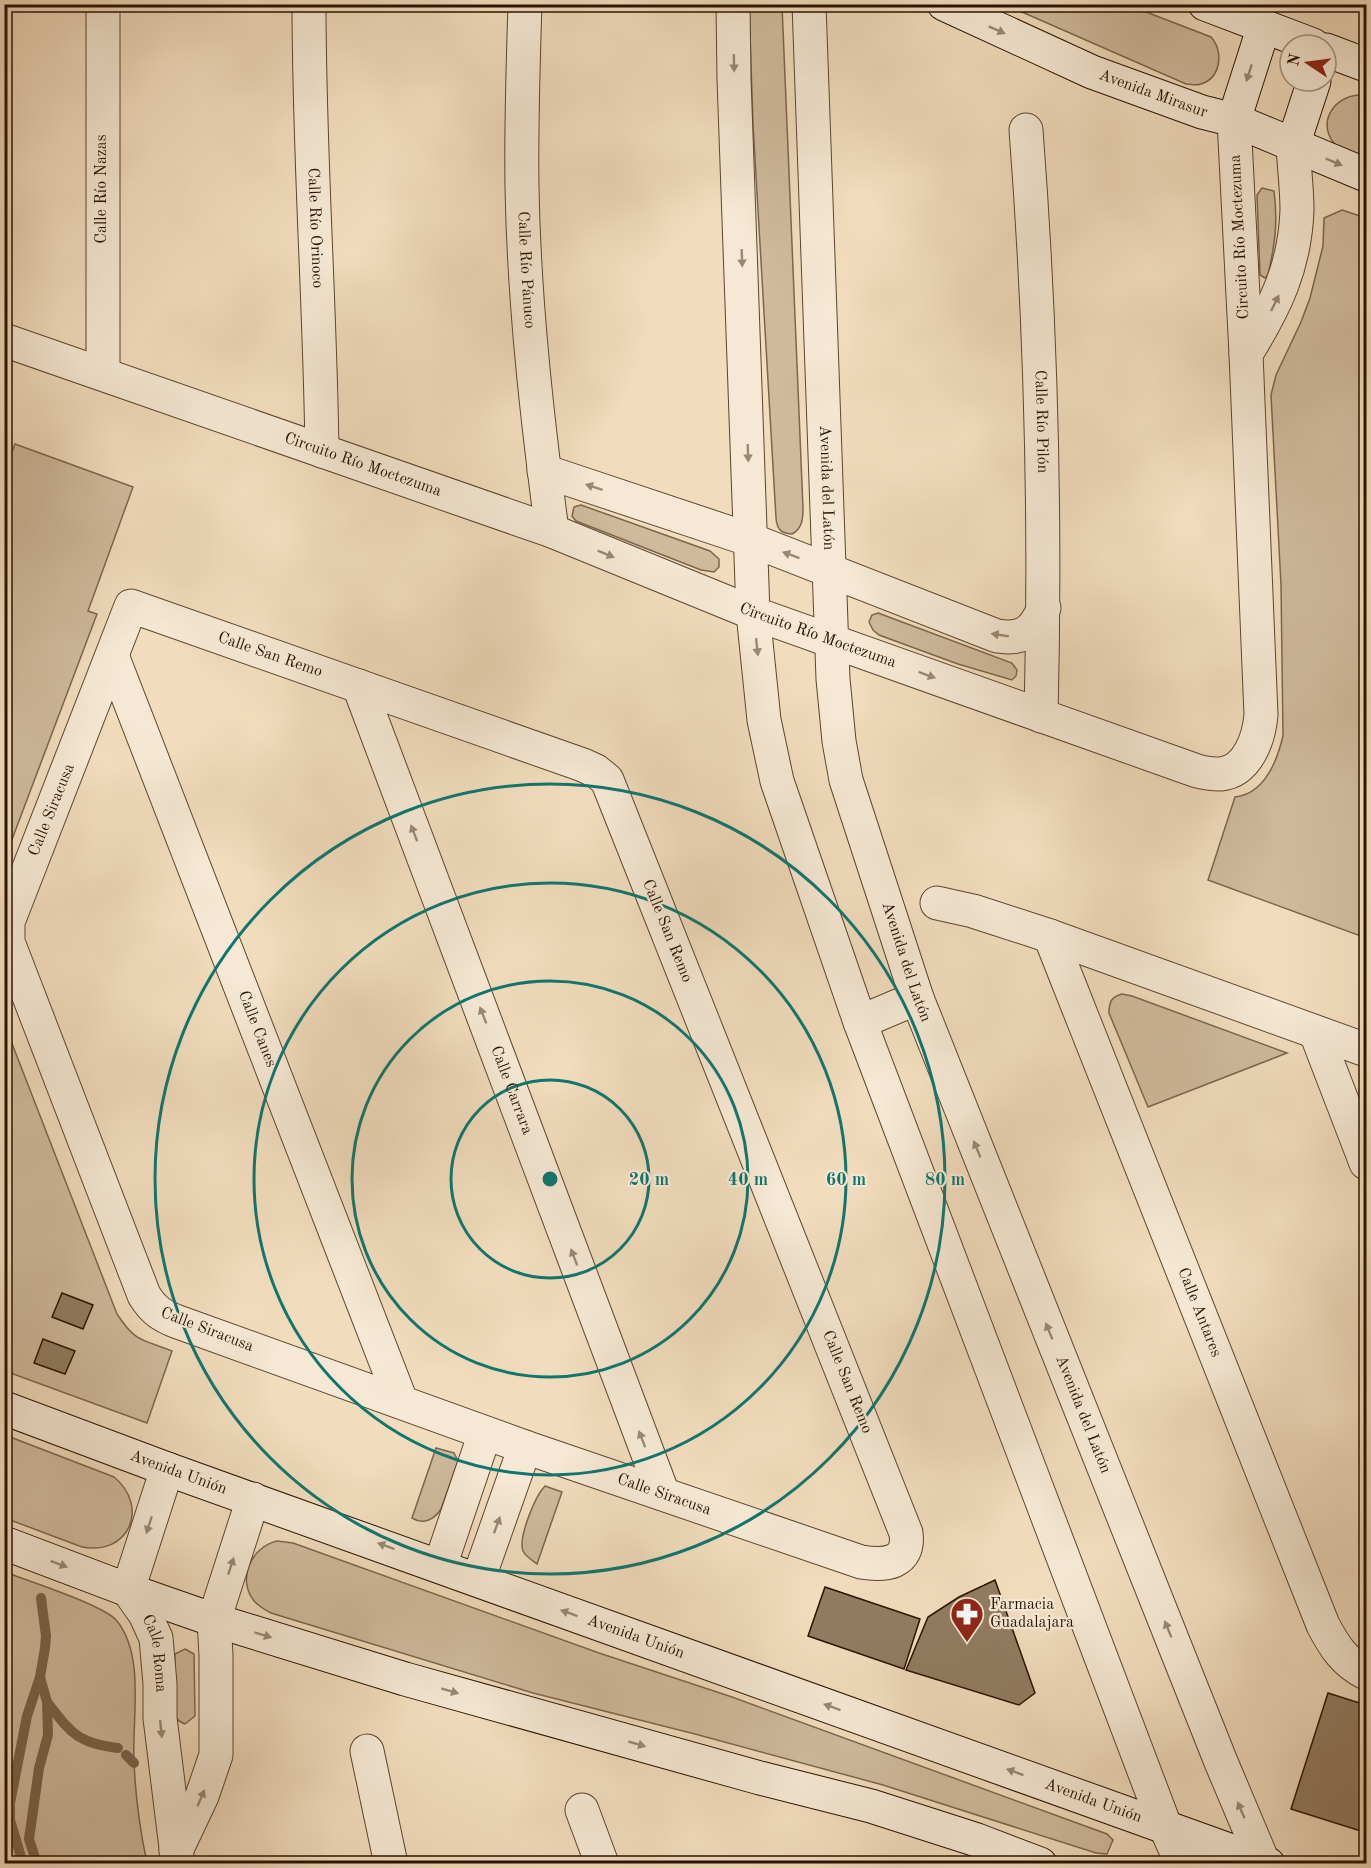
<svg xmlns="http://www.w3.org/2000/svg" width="1371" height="1868" font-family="'Old Standard TT',serif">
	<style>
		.green { fill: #cfba9d; stroke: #7c664e; stroke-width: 1.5 }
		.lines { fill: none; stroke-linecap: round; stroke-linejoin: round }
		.stream { stroke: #79634b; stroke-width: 10 }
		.building { fill: #917c62; stroke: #2a1300; stroke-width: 1.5 }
		.street-casing { stroke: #5c452f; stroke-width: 35 }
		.secondary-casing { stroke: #2a1300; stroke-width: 35 }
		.street { stroke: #f6e8d4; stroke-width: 33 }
		.secondary { stroke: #f6e8d4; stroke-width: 33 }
		.oneway { fill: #9a8875 }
		.ring { fill: none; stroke: #0f766e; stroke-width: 3 }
		.labels { text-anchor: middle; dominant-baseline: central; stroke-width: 4.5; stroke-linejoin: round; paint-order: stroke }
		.street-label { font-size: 16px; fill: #2a1300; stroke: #f6e8d4 }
		.poi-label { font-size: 16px; fill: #2a1300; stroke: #f6e8d4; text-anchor: start }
		.centre { fill: #0f766e; stroke: #f6e8d4; stroke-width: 3 }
		.ring-label { font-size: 18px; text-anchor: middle; font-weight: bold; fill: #0f766e; stroke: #f6e8d4; stroke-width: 4.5; stroke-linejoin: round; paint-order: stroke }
	</style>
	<rect width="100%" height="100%" fill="#f1dcbd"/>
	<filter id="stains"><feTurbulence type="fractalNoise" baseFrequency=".00333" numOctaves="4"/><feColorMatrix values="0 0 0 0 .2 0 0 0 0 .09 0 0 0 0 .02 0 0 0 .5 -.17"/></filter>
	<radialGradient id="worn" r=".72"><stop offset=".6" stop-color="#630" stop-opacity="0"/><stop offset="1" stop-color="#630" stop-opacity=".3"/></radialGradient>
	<g class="green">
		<path d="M749,5H782L803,508C803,519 802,529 792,534C781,533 777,530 776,518L753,124Z"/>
		<path d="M1006,5H1128L1211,37C1224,51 1221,78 1201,84C1196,86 1191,84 1186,84Z"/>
		<path d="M1359,95L1366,96V159C1357,155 1339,151 1333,142C1317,120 1336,96 1359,95Z"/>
		<path d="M1262,188L1274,191C1278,223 1275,244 1268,275L1265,278L1260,275L1257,195Z"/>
		<path d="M1342,210L1366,218V938L1208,880L1235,797C1265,794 1277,761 1283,736L1281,585L1271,395L1276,375L1301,322L1310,298L1323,246L1324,218Z"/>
		<polygon points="15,444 133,487 88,611 97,614 5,858 4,472"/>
		<polygon points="581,505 710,551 719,559 719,567 714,572 701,570 576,521 572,516 574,507 577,506"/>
		<polygon points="878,613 1012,663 1017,670 1016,676 1012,680 958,664 879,635 873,630 869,622 872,615"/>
		<path d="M1122,994L1132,996L1287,1053L1148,1107L1109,1013C1109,1002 1111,997 1122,994Z"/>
		<path d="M4,1023L117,1314C136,1343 142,1339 172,1351L147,1423L5,1371Z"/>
		<path d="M5,1435L114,1477C150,1507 129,1556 82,1547L5,1518Z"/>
		<path d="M436,1448L454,1453L458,1461L441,1509C434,1520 423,1525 412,1518Z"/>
		<path d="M545,1486L562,1492L537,1564C532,1560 526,1557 523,1551C518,1538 535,1496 545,1486Z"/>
		<path d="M277,1541L293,1543L599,1653L732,1697L1107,1834L1113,1840L1107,1854L1096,1853L883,1785L695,1734L533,1693L271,1613C265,1610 259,1606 255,1602C236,1580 251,1547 277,1541Z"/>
		<path d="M5,1572C28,1581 104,1605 117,1621C145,1656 132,1718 134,1759C135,1794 140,1830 147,1863H5Z"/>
		<path d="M185,1649L194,1654L195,1716L185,1724C180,1722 176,1720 175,1715C171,1696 175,1673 175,1654Z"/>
	</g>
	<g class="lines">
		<g class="stream">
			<path d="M47,1702C71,1733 77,1743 118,1748"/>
			<polyline points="126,1755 134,1763"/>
			<polyline points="23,1864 10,1820 10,1803 27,1716 40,1677 45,1648 46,1636 41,1598"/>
			<polyline points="37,1864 29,1839 39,1768 48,1735 47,1702 40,1677"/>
		</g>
	</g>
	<g class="building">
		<polygon points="62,1293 93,1305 83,1329 52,1317"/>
		<polygon points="43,1339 75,1351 65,1374 34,1363"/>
		<polygon points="995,1580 1035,1693 1019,1705 906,1670 928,1617 959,1597"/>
		<polygon points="825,1587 920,1619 904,1669 808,1636"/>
		<polygon points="1328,1693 1366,1705 1366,1823 1364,1832 1291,1809"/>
	</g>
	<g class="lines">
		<defs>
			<g id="street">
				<polyline points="103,4 103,373"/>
				<path id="s1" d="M309,4C309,154 320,302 322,451"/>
				<path id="s2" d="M525,4C523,65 521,126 522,187C524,302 537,417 552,531"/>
				<polyline points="733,4 734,79 753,613 764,720 777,781 860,1022 1165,1826 1182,1864"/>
				<path id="s3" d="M809,4L833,679L839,741L846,780L917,998L1221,1762L1264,1864"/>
				<path id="s4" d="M1026,130C1041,325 1046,520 1041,716"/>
				<path id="s5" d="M4,340L552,531L753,613L1197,771C1204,773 1213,774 1221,774C1248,771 1259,738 1261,715L1246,354L1234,120"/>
				<path d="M1246,354C1275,307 1295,267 1297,210C1297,189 1294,166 1293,145"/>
				<path d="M544,471L751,540L997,636C1023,640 1033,632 1044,608"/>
				<path d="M131,606L583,765L596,771L607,780L906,1533C910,1564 885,1566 861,1562L525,1447L178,1322C162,1316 153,1310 144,1295L8,942V922Z"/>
				<path id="s6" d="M113,658L401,1401"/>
				<path id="s7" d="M359,686L663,1494"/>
				<polyline points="937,903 973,911 1050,936 1366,1050"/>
				<path id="s8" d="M1050,936L1323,1625C1334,1646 1344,1662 1366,1673"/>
				<polyline points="860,1022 917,998"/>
				<polyline points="1316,1033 1366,1163"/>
				<path id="s9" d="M167,1469L128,1590L145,1614L156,1638L160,1684V1718L178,1864"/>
				<polyline points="440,1566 485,1433"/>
				<polyline points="478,1580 525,1447"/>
				<polyline points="367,1751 391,1864"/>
				<polyline points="582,1810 602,1864"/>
				<polyline points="176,1851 202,1796 216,1755 216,1655 214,1620 253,1499"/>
			</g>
			<g id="secondary">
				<path id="s10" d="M944,4L1092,72L1202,112L1234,120L1366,175"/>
				<polyline points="1205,4 1313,45"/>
				<polyline points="1326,50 1366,65"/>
				<polyline points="1234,120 1264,26"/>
				<polyline points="1293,145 1314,81"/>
				<path id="s11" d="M4,1408L167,1469L1268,1864"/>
				<polyline points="4,1543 128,1590 214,1620 405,1679 760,1778 871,1806 977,1840 1040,1864"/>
			</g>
		</defs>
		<use href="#street" class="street-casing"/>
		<use href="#secondary" class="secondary-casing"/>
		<use href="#street" class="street"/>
		<use href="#secondary" class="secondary"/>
	</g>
	<defs><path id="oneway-solid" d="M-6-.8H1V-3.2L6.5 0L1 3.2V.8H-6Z" transform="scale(1.5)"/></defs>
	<g class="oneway">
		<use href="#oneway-solid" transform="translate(997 30) rotate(24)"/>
		<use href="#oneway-solid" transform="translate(734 63) rotate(89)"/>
		<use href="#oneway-solid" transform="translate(1249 73) rotate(108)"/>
		<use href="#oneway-solid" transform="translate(1334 162) rotate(23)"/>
		<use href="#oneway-solid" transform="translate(742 258) rotate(88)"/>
		<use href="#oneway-solid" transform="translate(1275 303) rotate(-64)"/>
		<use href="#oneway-solid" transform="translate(748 453) rotate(88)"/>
		<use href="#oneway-solid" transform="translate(594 487) rotate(-162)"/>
		<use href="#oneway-solid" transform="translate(606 554) rotate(22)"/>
		<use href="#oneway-solid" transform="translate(791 555) rotate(-160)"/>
		<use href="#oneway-solid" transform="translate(1000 635) rotate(-171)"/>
		<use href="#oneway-solid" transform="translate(757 647) rotate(84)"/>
		<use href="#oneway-solid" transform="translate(927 675) rotate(20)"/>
		<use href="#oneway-solid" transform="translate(414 833) rotate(-111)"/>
		<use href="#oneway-solid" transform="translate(483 1015) rotate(-111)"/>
		<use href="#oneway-solid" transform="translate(977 1149) rotate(-112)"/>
		<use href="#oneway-solid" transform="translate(574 1257) rotate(-111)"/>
		<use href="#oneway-solid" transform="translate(1049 1331) rotate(-112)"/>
		<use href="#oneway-solid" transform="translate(642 1439) rotate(-111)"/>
		<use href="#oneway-solid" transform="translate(149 1525) rotate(108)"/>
		<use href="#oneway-solid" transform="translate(497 1525) rotate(-70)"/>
		<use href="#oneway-solid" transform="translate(386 1546) rotate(-160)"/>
		<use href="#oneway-solid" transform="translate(59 1564) rotate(21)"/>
		<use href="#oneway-solid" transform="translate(231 1566) rotate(-72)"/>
		<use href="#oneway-solid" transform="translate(569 1613) rotate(-160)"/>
		<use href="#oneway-solid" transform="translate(1168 1629) rotate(-112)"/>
		<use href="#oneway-solid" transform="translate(263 1635) rotate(17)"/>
		<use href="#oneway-solid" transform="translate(450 1691) rotate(16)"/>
		<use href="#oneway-solid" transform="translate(832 1707) rotate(-160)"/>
		<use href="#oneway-solid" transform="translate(161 1729) rotate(84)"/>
		<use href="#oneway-solid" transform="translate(637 1744) rotate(16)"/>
		<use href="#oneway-solid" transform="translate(1015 1772) rotate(-160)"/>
		<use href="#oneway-solid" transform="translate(201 1798) rotate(-67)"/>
		<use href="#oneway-solid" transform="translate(1241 1810) rotate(-113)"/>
	</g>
	<g class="ring">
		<circle cx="550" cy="1179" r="99"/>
		<circle cx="550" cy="1179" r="198"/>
		<circle cx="550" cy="1179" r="296"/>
		<circle cx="550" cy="1179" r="395"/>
	</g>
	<defs>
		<symbol id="pharmacy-pin" viewBox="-11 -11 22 30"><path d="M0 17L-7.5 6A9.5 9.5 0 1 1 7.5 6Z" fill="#8f2418" stroke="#f6e8d4"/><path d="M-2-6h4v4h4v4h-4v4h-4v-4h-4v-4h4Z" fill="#fff"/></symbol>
	</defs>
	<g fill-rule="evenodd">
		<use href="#pharmacy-pin" x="948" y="1595" width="38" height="52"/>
	</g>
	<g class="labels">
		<g class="street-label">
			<text stroke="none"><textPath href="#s10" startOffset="228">Avenida Mirasur</textPath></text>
			<text transform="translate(102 189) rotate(-90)">Calle Río Nazas</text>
			<text stroke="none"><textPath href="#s1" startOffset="224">Calle Río Orinoco</textPath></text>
			<text transform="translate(1240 237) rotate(-93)">Circuito Río Moctezuma</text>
			<text stroke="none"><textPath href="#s2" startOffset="266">Calle Río Pánuco</textPath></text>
			<text stroke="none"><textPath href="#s4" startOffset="292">Calle Río Pilón</textPath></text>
			<text stroke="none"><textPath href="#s5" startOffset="380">Circuito Río Moctezuma</textPath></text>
			<text stroke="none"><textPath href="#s3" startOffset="484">Avenida del Latón</textPath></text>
			<text stroke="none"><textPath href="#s5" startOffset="866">Circuito Río Moctezuma</textPath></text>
			<text transform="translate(270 655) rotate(19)">Calle San Remo</text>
			<text transform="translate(52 810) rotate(-68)">Calle Siracusa</text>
			<text transform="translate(667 931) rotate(68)">Calle San Remo</text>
			<text stroke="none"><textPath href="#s3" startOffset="969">Avenida del Latón</textPath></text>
			<text stroke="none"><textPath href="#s6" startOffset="398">Calle Canes</textPath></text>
			<text stroke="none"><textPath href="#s7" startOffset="432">Calle Carrara</textPath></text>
			<text stroke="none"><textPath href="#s8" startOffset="405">Calle Antares</textPath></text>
			<text transform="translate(207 1330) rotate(21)">Calle Siracusa</text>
			<text transform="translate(847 1382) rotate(68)">Calle San Remo</text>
			<text stroke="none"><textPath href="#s3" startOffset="1455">Avenida del Latón</textPath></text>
			<text stroke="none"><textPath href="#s11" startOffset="186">Avenida Unión</textPath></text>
			<text transform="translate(664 1495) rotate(19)">Calle Siracusa</text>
			<text stroke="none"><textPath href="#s11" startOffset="672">Avenida Unión</textPath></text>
			<text stroke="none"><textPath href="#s9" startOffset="198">Calle Roma</textPath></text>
			<text stroke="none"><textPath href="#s11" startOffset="1158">Avenida Unión</textPath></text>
		</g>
		<g class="poi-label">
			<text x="990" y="1605">Farmacia<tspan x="990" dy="18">Guadalajara</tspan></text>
		</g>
	</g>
	<circle cx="550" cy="1179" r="9" class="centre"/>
	<g class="ring-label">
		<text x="649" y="1185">20 m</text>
		<text x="748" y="1185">40 m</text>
		<text x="846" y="1185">60 m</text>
		<text x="945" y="1185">80 m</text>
	</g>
	<rect width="1371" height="1868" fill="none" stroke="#f1dcbd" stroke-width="24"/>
	<rect x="6" y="6" width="1359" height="1856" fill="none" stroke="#2a1300" stroke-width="3"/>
	<rect x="12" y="12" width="1347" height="1844" fill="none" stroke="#2a1300" stroke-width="1.5"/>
	<g transform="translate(1308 63) rotate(283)"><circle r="28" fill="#f6e8d4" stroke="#a4937f" stroke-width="1.5"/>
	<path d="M0-4.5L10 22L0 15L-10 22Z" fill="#8f2418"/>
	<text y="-9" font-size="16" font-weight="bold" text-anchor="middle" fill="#2a1300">N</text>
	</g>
	<rect width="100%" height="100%" filter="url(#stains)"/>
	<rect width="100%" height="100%" fill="url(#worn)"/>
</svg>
